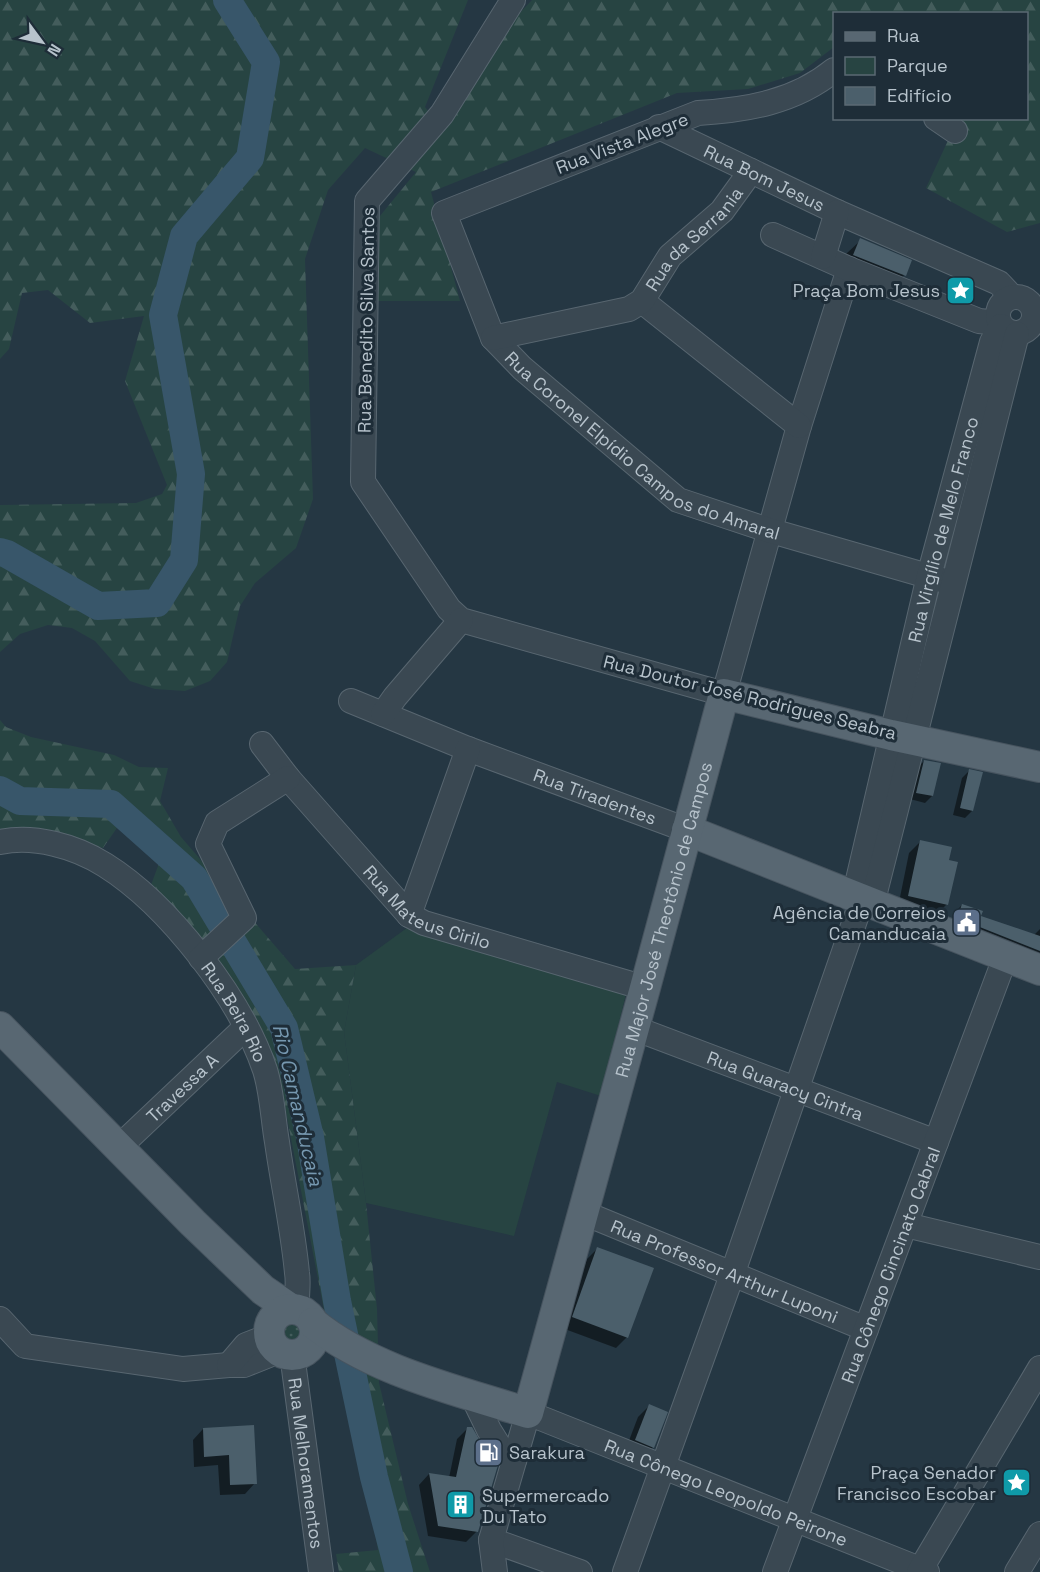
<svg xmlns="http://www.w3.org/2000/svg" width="1040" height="1572" font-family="'Space Grotesk',sans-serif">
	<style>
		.green { fill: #274442 }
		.forest { fill: url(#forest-firs) }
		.park { fill: url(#park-dots) }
		.shadow { fill: #0007 }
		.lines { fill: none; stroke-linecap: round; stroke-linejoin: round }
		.river { stroke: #38566a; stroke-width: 28 }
		.building { fill: #4b5f6b }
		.minor-casing { stroke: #586670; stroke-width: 26 }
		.major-casing { stroke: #47545f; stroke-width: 32 }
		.minor { stroke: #3a4852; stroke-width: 24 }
		.major { stroke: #586772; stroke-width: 30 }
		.labels { text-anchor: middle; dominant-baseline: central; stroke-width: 6; stroke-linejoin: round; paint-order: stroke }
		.street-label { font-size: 18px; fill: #b7c3cc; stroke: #1e2d38 }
		.poi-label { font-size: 18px; fill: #b7c3cc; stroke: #1e2d38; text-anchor: end }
		.water-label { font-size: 20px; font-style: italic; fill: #7698b0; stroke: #1e2d38 }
	</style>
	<defs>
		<pattern id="forest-firs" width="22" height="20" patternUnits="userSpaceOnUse" patternTransform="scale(1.5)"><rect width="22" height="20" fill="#274442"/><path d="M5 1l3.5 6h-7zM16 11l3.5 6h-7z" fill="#445d5c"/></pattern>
		<pattern id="park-dots" width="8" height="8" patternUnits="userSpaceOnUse" patternTransform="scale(1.5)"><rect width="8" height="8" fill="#274442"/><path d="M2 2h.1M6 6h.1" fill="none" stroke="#445d5c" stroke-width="1.8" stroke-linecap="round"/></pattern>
	</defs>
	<rect width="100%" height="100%" fill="#253743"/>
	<polygon class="green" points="411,925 626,994 601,1096 557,1082 514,1236 366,1203 344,1032 356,965"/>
	<g class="forest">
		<polygon points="0,0 468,0 425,107 444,132 501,33 532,0 1040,0 1040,223 1007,232 926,188 958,119 1026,118 1026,14 834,14 834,47 800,73 748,89 677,93 431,192 460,301 376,301 375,222 416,172 365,148 328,190 305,259 313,499 296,548 255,583 240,606 227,662 210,681 185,691 155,689 130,681 95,641 72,628 48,625 20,634 0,652 0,505 136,503 162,494 167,485 125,381 144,316 90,323 48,290 22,293 9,349 0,359"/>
		<polygon points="0,720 6,727 31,737 114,755 139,767 168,768 160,801 181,837 295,969 356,965 344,1032 366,1203 377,1309 379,1383 408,1504 430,1572 339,1572 336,1554 378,1550 349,1375 324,1310 279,1076 258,1023 218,965 151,885 161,858 119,825 103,848 48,830 0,829"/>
	</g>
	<path class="park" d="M290,1311L312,1336C306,1349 299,1351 286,1351L272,1329L278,1317Z"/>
	<g class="shadow">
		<polygon points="861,240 910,261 904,275 890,290 840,270 846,254"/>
		<polygon points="924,761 932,796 925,803 910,799 917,768"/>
		<polygon points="969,771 972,811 965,818 953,815 962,778"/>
		<polygon points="920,842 947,861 947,904 936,915 898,907 909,853"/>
		<polygon points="962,905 979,917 1034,935 1040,929 1040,961 951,926 955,912"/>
		<polygon points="597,1249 627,1337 616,1348 562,1328 587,1259"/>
		<polygon points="649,1406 653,1447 642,1458 625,1451 638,1417"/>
		<polygon points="252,1427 255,1483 245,1494 220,1495 218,1465 194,1467 193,1440 203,1429"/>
		<polygon points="468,1428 477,1531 466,1542 428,1536 419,1485 429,1474 449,1478 457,1439"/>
	</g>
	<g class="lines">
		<g class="river">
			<polyline points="0,552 7,554 98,606 157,603 184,560 191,474 163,315 184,236 250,158 266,62 227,0"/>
			<polyline points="0,790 20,801 111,804 194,878 284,1028 310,1137 337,1301 374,1477 399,1572"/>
		</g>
	</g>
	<g class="building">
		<polygon points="860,238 912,260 906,276 853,255"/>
		<polygon points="924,760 941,763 933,796 916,793"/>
		<polygon points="969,769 983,772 973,811 960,808"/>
		<polygon points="920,840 952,847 949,860 958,862 948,905 908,896"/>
		<polygon points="962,904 983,911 981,916 1040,936 1040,951 957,918"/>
		<polygon points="597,1247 654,1268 628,1338 572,1317"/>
		<polygon points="649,1404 668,1412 654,1448 635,1440"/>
		<polygon points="254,1425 257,1484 230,1485 229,1455 204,1457 203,1428"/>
		<polygon points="467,1427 472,1427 490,1458 498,1465 478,1532 438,1526 429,1473 456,1477"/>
	</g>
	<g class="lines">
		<defs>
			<g id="minor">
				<polyline points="513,0 442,114 367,201 363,482 449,609 461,620 724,694 799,426 849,269"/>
				<path id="s1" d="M834,70C795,102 747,110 698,113L444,213L493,338L522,368L678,500L768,530L952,583"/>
				<polyline points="936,118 955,131"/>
				<path id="s2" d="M659,127L837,212L999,283L1012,297"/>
				<polyline points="773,235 849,269 979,321 999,323"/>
				<polyline points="823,257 837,212"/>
				<circle cx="1016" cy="315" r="18"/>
				<polyline points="642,301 799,426"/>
				<path id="s3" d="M493,338L629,309L642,301L670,256L722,211L751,171"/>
				<path id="s4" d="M351,701L468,749L687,830"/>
				<polyline points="383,714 395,697 461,620"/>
				<path id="s5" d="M262,744L288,778L409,915L424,923L645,988"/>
				<path id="s6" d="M0,842C34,835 75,846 105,865C169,905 241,999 265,1070C272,1092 273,1119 277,1142C283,1185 293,1229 297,1273C299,1284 296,1297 297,1309"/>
				<path id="s7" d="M854,897L929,576L992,342L1001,326"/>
				<polyline points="872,904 1017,334"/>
				<polyline points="409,915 468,749"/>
				<polyline points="201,958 244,918 208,844 217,823 288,778"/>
				<path id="s8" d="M634,1028L936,1142"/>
				<path id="s9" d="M118,1148L246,1027"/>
				<path id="s10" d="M584,1213L866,1329"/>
				<polyline points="906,1225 1040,1257"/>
				<polyline points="0,1319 25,1346 183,1369 229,1365 244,1365 279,1351"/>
				<path id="s11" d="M292,1354L321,1572"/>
				<polyline points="229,1365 246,1345 269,1336"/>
				<polyline points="472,1395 489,1430 502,1451 515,1458"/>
				<polyline points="491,1540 580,1572"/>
				<path id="s12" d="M495,1572L491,1540L528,1413L927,1572"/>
				<polyline points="625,1572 732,1275 862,900"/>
				<path id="s13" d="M775,1572L1005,958"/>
				<polyline points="919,1572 1040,1368"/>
				<polyline points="1017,1572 1040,1534"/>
			</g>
			<g id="major">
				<polyline points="687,830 1040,970"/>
				<polyline points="0,1027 193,1223 263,1290 291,1309"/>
				<circle cx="292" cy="1332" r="23"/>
				<path id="s14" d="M313,1323C372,1371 457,1390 528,1413L645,988L724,694L891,735L1040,767"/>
			</g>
		</defs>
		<use href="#minor" class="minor-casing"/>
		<use href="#major" class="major-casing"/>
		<use href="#minor" class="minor"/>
		<use href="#major" class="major"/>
	</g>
	<defs>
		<symbol id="sight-square" viewBox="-11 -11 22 22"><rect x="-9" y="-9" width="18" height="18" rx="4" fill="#0f9aa8" stroke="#1e2d38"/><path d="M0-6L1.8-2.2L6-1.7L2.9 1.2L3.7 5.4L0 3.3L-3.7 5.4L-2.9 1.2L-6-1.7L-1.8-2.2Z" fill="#fff"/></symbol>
		<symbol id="civic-square" viewBox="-11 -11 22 22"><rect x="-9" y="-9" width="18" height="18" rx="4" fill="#5c6f8a" stroke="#1e2d38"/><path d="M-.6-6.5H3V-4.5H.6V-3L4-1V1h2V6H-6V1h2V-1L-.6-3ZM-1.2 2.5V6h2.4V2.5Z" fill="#fff"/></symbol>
		<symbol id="fuel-square" viewBox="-11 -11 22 22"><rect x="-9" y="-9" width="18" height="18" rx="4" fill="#5c6f8a" stroke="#1e2d38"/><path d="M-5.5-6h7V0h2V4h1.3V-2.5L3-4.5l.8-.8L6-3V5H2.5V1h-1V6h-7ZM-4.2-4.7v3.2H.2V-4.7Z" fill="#fff"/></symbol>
		<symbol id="building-square" viewBox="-11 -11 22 22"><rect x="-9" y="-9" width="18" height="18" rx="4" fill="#0f9aa8" stroke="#1e2d38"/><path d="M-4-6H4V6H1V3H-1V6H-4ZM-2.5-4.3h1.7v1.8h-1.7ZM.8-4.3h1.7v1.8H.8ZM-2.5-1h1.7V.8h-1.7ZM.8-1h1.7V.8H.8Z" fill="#fff"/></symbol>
	</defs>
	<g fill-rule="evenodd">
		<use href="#sight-square" x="944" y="274" width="33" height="33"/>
		<use href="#civic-square" x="950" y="906" width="33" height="33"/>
		<use href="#fuel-square" x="472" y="1436" width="33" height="33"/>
		<use href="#sight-square" x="1000" y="1466" width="33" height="33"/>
		<use href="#building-square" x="444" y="1488" width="33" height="33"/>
	</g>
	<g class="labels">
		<g class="street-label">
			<text transform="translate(622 143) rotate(-21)">Rua Vista Alegre</text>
			<text stroke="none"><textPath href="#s2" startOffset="117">Rua Bom Jesus</textPath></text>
			<text stroke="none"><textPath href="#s3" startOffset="236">Rua da Serrania</textPath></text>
			<text transform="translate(366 320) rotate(-89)">Rua Benedito Silva Santos</text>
			<text stroke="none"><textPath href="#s1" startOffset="740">Rua Coronel Elpídio Campos do Amaral</textPath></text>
			<text stroke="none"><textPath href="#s7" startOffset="378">Rua Virgílio de Melo Franco</textPath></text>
			<text transform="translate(750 697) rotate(14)">Rua Doutor José Rodrigues Seabra</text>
			<text stroke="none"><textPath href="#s4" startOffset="262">Rua Tiradentes</textPath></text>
			<text stroke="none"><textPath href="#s5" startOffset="237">Rua Mateus Cirilo</textPath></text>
			<text stroke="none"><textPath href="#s14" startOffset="746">Rua Major José Theotônio de Campos</textPath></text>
			<text stroke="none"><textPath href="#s6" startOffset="308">Rua Beira Rio</textPath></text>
			<text stroke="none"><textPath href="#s8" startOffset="162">Rua Guaracy Cintra</textPath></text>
			<text stroke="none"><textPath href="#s9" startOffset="88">Travessa A</textPath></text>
			<text stroke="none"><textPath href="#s13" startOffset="328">Rua Cônego Cincinato Cabral</textPath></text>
			<text stroke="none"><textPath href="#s10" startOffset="152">Rua Professor Arthur Luponi</textPath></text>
			<text stroke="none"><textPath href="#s11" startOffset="110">Rua Melhoramentos</textPath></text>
			<text stroke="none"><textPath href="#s12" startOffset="378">Rua Cônego Leopoldo Peirone</textPath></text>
		</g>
		<g class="poi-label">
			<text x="940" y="290">Praça Bom Jesus</text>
			<text x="946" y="912">Agência de Correios<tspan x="946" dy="21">Camanducaia</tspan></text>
			<text x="509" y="1452" text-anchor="start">Sarakura</text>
			<text x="996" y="1472">Praça Senador<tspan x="996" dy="21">Francisco Escobar</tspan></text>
			<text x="482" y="1495" text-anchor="start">Supermercado<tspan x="482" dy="21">Du Tato</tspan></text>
		</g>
		<g class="water-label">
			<text transform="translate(298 1105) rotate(77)">Rio Camanducaia</text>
		</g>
	</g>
	<rect x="833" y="12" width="195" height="108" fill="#1e2d38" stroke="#5b6973" stroke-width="1.5"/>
	<rect x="845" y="32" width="30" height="9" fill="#586772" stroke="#5b6973" stroke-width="1.5"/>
	<text x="887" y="42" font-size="18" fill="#b7c3cc">Rua</text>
	<rect x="845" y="57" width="30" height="18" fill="#274442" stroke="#5b6973" stroke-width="1.5"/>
	<text x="887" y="72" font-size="18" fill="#b7c3cc">Parque</text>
	<rect x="845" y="87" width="30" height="18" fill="#4b5f6b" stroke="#5b6973" stroke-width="1.5"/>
	<text x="887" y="102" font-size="18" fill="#b7c3cc">Edifício</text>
	<g transform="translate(42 42) rotate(123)" stroke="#1e2d38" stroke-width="4.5" paint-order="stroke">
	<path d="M0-4.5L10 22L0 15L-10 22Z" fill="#b7c3cc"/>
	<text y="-9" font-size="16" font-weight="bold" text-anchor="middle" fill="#b7c3cc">N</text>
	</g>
</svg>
